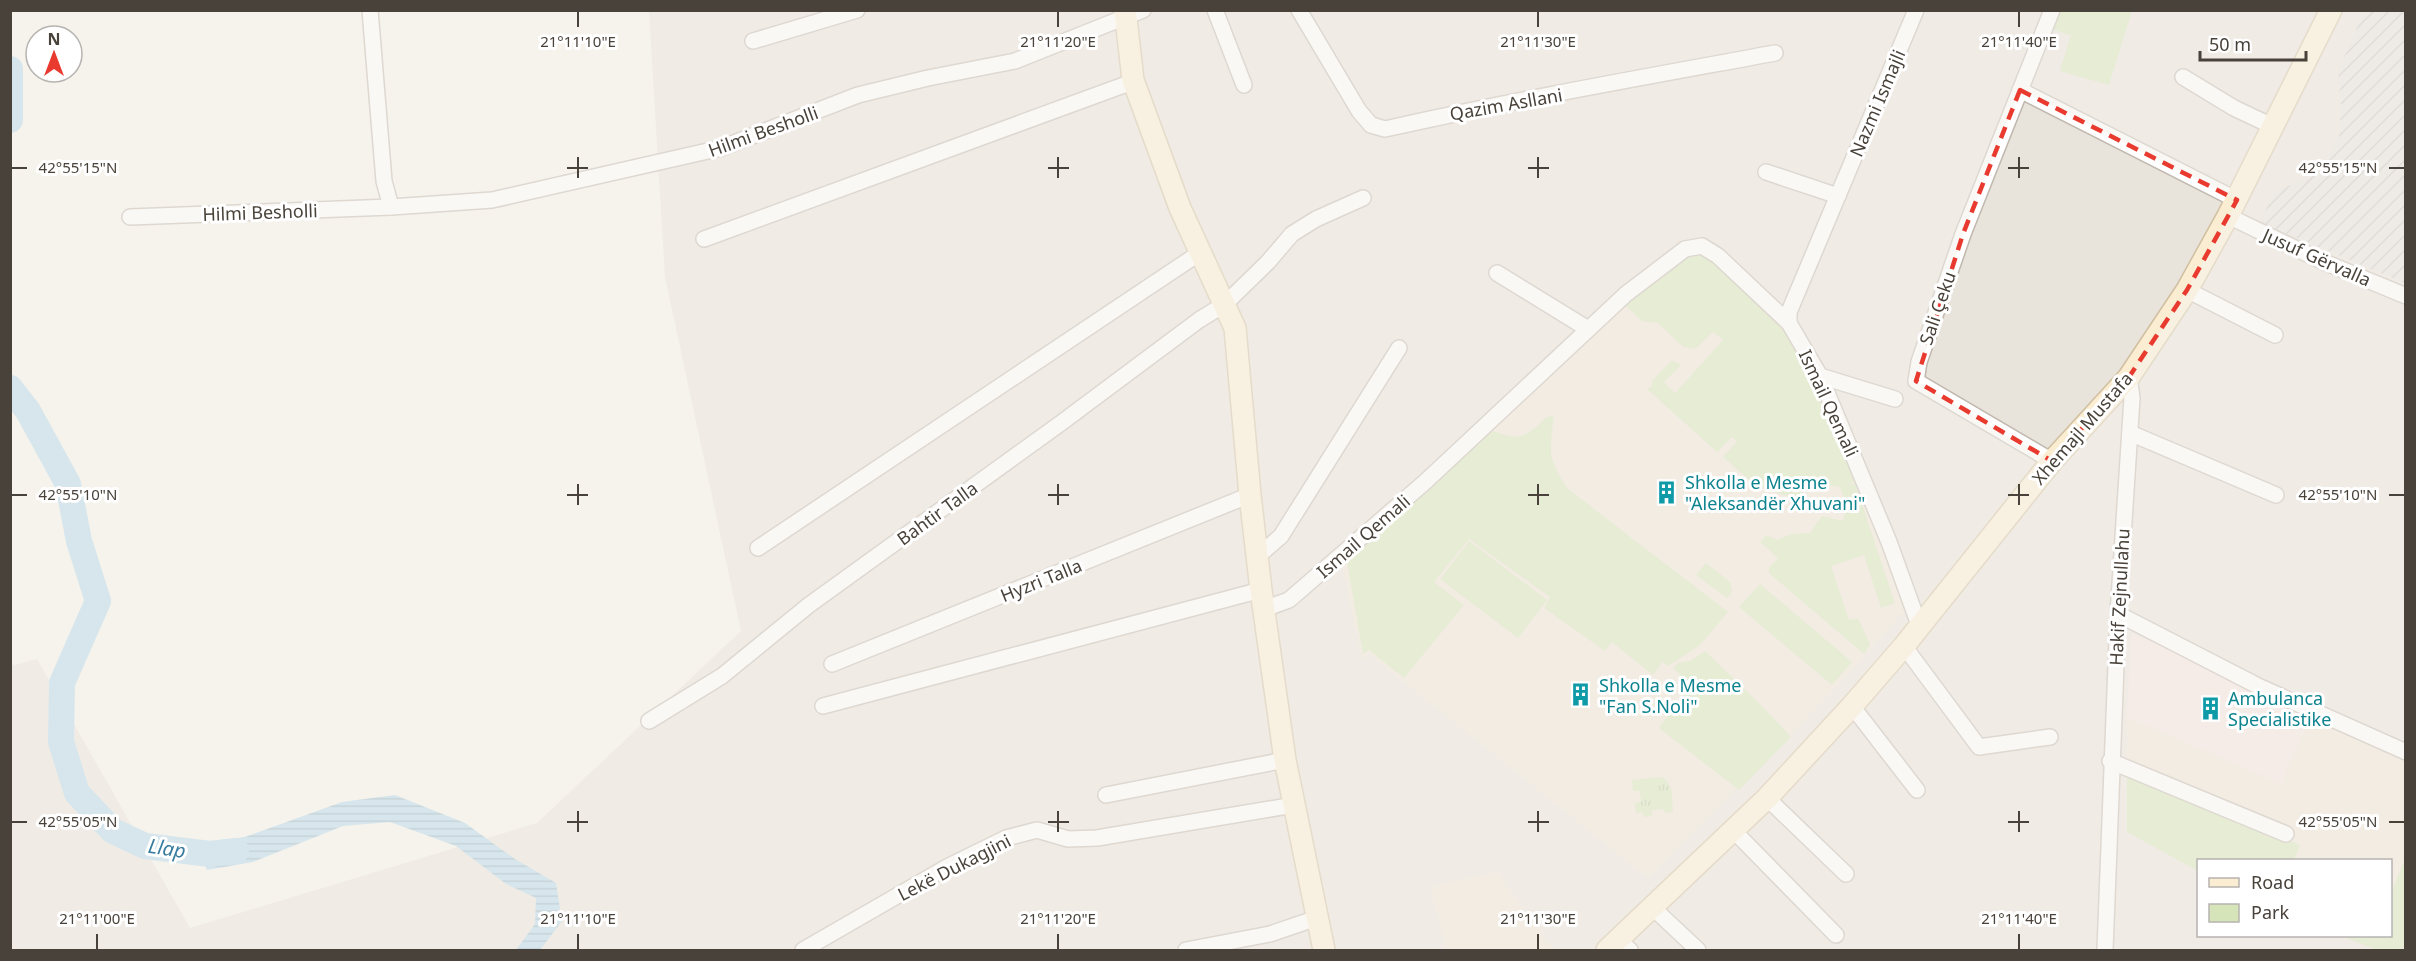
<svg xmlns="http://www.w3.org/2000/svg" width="2416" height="961" font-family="'Noto Sans',sans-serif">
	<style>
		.residential { fill: #e8e3db; fill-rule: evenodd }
		.industrial { fill: url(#industrial-furrows) }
		.education { fill: #ede5d8 }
		.medical { fill: #f4e2e1 }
		.green { fill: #d5e5b9 }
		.park { fill: url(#park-tufts) }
		.water { fill: url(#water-rules) }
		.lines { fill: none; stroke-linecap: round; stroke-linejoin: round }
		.river { stroke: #afd8ec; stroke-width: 26 }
		.street-casing { stroke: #c0b8af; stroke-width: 18 }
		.secondary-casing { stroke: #d0bfa0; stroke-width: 24 }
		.street { stroke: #fff; stroke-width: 15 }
		.secondary { stroke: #fbedd1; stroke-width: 21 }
		.marked { fill: none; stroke: #e93a30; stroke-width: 4.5; stroke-dasharray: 12 8; stroke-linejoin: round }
		.ticks { fill: none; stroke: #49423a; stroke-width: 2 }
		.labels { text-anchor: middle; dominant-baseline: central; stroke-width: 6; stroke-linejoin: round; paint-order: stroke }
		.street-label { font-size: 18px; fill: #49423a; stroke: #fff }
		.culture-label { font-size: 18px; fill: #0d838f; stroke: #fff; text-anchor: start }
		.water-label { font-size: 20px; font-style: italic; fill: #377c9e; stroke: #fff }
		.ticks-label { font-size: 15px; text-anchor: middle; fill: #49423a; stroke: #fff; stroke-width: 6; stroke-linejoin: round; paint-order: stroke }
	</style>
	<defs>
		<pattern id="industrial-furrows" width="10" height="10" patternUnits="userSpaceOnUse" patternTransform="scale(1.5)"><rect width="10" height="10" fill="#e5e1dd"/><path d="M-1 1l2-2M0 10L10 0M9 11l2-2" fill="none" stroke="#c6c2be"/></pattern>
		<pattern id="park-tufts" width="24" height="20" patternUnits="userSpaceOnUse" patternTransform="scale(1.5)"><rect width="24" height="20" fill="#d5e5b9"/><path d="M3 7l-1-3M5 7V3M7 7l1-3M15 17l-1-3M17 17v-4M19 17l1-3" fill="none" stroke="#b8c6a0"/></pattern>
		<pattern id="water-rules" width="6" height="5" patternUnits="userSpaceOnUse" patternTransform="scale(1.5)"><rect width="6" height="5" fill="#afd8ec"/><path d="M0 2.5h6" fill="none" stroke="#90b1c0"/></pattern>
	</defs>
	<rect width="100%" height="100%" fill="#f5f2ec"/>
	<path class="residential" d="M649,11H2405V950H11V666L37,659L190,928L537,823L741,631L665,277ZM2198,860H2390V936H2198Z"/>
	<polygon class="industrial" points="2364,11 2405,11 2405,283 2259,222 2276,191 2318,174 2339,137 2341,105 2338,71"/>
	<g class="education">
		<polygon points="1688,253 1795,347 1824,393 1905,611 1805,720 1648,878 1369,654 1362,660 1342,562 1597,329"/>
		<polygon points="2312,714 2405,758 2405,950 2376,950 2342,936 2390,936 2390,860 2198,860 2198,871 2127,832 2127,717 2281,784"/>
		<polygon points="1497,872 1553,950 1447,950 1430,887"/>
	</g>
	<polygon class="medical" points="2131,633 2312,714 2281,784 2127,717"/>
	<g class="green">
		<polygon points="2060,11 2132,11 2109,85 2060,71 2071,35 2054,30"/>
		<path d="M1686,253L1703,254L1713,259L1785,331L1797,349L1855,481L1847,485L1855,483L1895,603L1881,608L1864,555L1831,566L1849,620L1858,618L1870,644L1864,654L1769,573V568L1778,558L1760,542L1766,535L1777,540L1792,534L1810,533L1822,516L1843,521L1847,506L1840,487C1819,485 1811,478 1798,500L1755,485L1723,457L1737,441L1732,437L1717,452L1647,389L1652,386V381L1672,360L1681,365L1664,382L1675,393L1723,340L1713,332L1695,349L1683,347L1658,323L1642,321L1623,303Z"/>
		<path d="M1554,415C1550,452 1546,456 1568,489L1728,612L1700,645L1668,666L1662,662L1653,675L1612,642L1605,651L1544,608L1550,597L1469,539L1434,582L1464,605L1404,678L1369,650L1363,654L1347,562L1490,430C1512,437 1520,442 1538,425C1543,420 1547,416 1554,415Z"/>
		<polygon points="1469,541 1547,600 1518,638 1440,579"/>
		<polygon points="1706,563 1730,582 1732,591 1727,598 1696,575"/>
		<polygon points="1760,584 1852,662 1832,685 1739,607"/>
		<polygon points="1705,651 1762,706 1791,737 1739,790 1659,728 1691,685 1673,668 1678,663 1690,661"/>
		<polygon points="2127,772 2300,845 2294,859 2296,860 2198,860 2198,871 2127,832"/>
		<polygon points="2404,861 2406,862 2405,950 2376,950 2342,936 2390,936 2391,893"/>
	</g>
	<path class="park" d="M1661,777C1674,782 1672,799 1673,812L1665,813L1664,809L1652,810V816L1644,817L1643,812L1636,813L1635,803L1641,802L1640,791H1633L1632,780Z"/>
	<polygon class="water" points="395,795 465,823 515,859 556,883 562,921 540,950 516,950 535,924 536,898 506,884 456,846 390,822 343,826 253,862 207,870 198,843 245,837 342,802"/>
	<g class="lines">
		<g class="river">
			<polyline points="10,69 10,120"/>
			<polyline points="10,388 28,411 68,484 79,541 98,601 62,683 61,742 77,793 113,831 145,846 210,854 236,851"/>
		</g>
		<defs>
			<g id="street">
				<polyline points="370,10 384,181 391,207"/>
				<polyline points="1215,10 1244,85"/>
				<path d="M1299,10L1359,111L1371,125L1385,129C1514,100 1645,77 1775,53"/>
				<polyline points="753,41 857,10"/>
				<polyline points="2183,77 2234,108 2272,126"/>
				<polyline points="2020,90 2237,200"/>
				<polyline points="1766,172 1838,196"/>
				<polyline points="2228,216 2324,262 2406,296"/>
				<polyline points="130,217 391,207 492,200 721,148 858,95 928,78 1015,61 1143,10"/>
				<polyline points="704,239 1124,85 1133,80"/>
				<polyline points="1497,273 1588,329"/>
				<polyline points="2187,290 2275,335"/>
				<polyline points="1789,323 1789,312 1916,10"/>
				<polyline points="1820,376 1895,399"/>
				<polyline points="2130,433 2276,495"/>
				<polyline points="2052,461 1916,381 1919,362 1963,234 2052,10"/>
				<polyline points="758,548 1201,252"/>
				<polyline points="1257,557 1281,536 1399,348"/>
				<polyline points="1264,609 1289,600 1425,482 1626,294 1685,249 1702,246 1718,256 1789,323 1820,376 1889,542 1919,625"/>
				<polyline points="2118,614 2258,686 2406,752"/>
				<polyline points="1904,646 1979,747 2050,737"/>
				<polyline points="832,664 1250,495"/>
				<polyline points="823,706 1261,590"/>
				<polyline points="1852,706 1917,790"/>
				<polyline points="649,721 722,676 809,605 1061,423 1199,320 1225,304 1268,262 1292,234 1316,219 1363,198"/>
				<polyline points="2110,761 2286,834"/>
				<polyline points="1106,795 1285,760"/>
				<polyline points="1767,798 1846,874"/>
				<polyline points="1734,831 1836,935"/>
				<polyline points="1652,907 1698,950"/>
				<polyline points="1618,940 1630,950"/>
				<polyline points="803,950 947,867 1006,838 1037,830 1068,839 1097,838 1294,805"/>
				<polyline points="1186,950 1270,934 1317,918"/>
				<polyline points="2105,950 2118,614 2132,398 2129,377"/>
			</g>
			<g id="secondary">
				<polyline points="1125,10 1133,80 1180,208 1235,328 1250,495 1261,590 1285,760 1324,950"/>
				<polyline points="1607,950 1767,798 1852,706 1904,646 2052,461 2129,377 2187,290 2228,216 2331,10"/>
			</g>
		</defs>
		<use href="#street" class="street-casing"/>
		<use href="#secondary" class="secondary-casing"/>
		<use href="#street" class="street"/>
		<use href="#secondary" class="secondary"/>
	</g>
	<path d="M0 0H2416V961H0ZM2020,90L2237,200L2187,290L2129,377L2052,461L1916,381L1963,234Z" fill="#f5f2ec" fill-opacity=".55" fill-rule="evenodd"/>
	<path class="marked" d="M2020,90L2237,200L2187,290L2129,377L2052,461L1916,381L1963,234Z"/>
	<path class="ticks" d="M578,12V27M1058,12V27M1538,12V27M2019,12V27M578,157V178M1058,157V178M1538,157V178M2019,157V178M12,168H27M567,168H588M1048,168H1069M1528,168H1549M2008,168H2029M2389,168H2404M578,484V505M1058,484V505M1538,484V505M2019,484V505M12,495H27M567,495H588M1048,495H1069M1528,495H1549M2008,495H2029M2389,495H2404M578,811V832M1058,811V832M1538,811V832M2019,811V832M12,822H27M567,822H588M1048,822H1069M1528,822H1549M2008,822H2029M2389,822H2404M97,934V949M578,934V949M1058,934V949M1538,934V949M2019,934V949"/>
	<defs>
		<symbol id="building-bare" viewBox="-9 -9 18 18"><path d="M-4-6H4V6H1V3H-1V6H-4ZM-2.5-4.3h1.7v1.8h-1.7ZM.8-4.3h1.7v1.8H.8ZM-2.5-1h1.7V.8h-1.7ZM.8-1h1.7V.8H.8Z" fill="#0f9aa8" stroke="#fff" stroke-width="2.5" paint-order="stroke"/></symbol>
	</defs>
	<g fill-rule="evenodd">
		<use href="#building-bare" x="1650" y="476" width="33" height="33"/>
		<use href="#building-bare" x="1564" y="678" width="33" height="33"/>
		<use href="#building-bare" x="2194" y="692" width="33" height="33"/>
	</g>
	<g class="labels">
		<g class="street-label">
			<text transform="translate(1877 103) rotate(-67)">Nazmi Ismajli</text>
			<text transform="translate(1506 104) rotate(-10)">Qazim Asllani</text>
			<text transform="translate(763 131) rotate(-20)">Hilmi Besholli</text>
			<text transform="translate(260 212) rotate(-2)">Hilmi Besholli</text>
			<text transform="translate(2317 257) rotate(24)">Jusuf Gërvalla</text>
			<text transform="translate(1937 308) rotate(-71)">Sali Çeku</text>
			<text transform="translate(1829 403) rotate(65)">Ismail Qemali</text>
			<text transform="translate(2082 428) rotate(-49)">Xhemajl Mustafa</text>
			<text transform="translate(937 513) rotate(-36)">Bahtir Talla</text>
			<text transform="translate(1363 536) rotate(-41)">Ismail Qemali</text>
			<text transform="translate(1041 580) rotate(-22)">Hyzri Talla</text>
			<text transform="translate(2119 597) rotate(-87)">Hakif Zejnullahu</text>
			<text transform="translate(954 867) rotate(-27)">Lekë Dukagjini</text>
		</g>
		<g class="culture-label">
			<text x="1685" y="482">Shkolla e Mesme<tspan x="1685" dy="21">"Aleksandër Xhuvani"</tspan></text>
			<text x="1599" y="685">Shkolla e Mesme<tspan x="1599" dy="21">"Fan S.Noli"</tspan></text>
			<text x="2228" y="698">Ambulanca<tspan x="2228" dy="21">Specialistike</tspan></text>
		</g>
		<g class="water-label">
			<text transform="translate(167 848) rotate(9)">Llap</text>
		</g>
	</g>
	<g class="ticks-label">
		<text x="578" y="47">21°11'10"E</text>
		<text x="1058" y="47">21°11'20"E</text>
		<text x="1538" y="47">21°11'30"E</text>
		<text x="2019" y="47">21°11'40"E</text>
		<text x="78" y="173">42°55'15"N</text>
		<text x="2338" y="173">42°55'15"N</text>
		<text x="78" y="500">42°55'10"N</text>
		<text x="2338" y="500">42°55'10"N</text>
		<text x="78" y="827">42°55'05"N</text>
		<text x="2338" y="827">42°55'05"N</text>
		<text x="97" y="924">21°11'00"E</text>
		<text x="578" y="924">21°11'10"E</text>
		<text x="1058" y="924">21°11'20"E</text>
		<text x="1538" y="924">21°11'30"E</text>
		<text x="2019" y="924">21°11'40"E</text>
	</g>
	<rect width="2416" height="961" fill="none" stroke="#49423a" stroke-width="24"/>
	<rect x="2197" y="859" width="195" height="78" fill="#ffffff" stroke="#b6b3b0" stroke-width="1.5"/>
	<rect x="2209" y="878" width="30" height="9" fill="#fbedd1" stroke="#b6b3b0" stroke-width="1.5"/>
	<text x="2251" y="889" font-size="18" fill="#49423a">Road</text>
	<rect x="2209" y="904" width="30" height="18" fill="#d5e5b9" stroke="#b6b3b0" stroke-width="1.5"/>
	<text x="2251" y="919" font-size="18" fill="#49423a">Park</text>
	<g transform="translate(54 54)"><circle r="28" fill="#ffffff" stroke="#b6b3b0" stroke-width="1.5"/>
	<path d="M0-4.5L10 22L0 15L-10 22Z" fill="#e93a30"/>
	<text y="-9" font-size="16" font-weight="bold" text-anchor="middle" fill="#49423a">N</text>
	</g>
	<path d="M2200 51v9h106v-9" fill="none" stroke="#49423a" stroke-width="3"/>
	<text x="2209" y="51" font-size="18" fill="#49423a" stroke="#ffffff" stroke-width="4.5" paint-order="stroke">50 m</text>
</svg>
